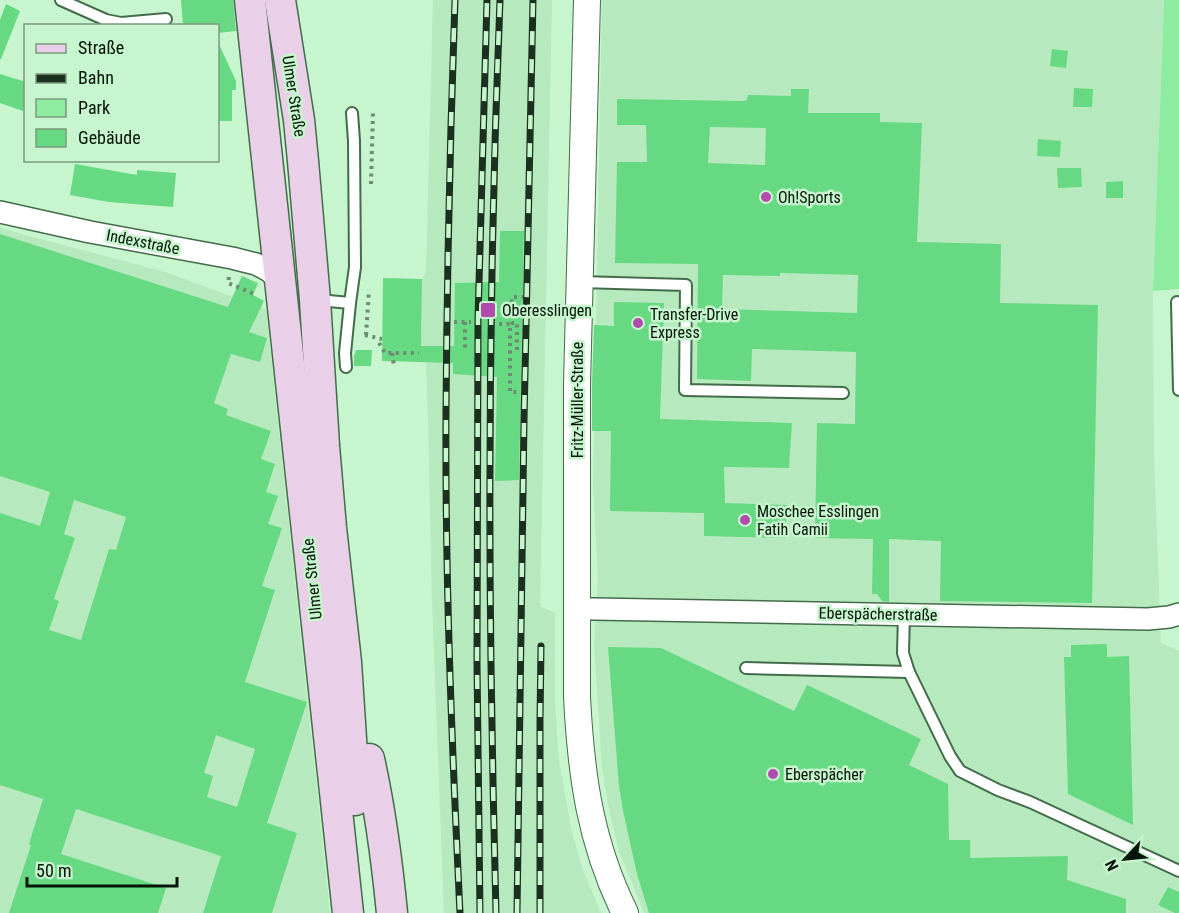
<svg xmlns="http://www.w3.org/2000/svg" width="1179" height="913" font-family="'Roboto Condensed',sans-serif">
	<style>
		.built { fill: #b6eabe }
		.green { fill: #8eeca1 }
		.building { fill: #67d982; fill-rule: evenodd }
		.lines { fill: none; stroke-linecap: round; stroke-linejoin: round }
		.service-casing { stroke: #436c4a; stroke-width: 14 }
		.minor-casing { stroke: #436c4a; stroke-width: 24 }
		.tertiary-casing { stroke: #436c4a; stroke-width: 28 }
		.secondary-casing { stroke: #436c4a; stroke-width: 33 }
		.path { stroke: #6c8c71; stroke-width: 4; stroke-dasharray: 3 4.5; stroke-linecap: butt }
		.service { stroke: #fff; stroke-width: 10 }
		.minor { stroke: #fff; stroke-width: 21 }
		.tertiary { stroke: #fff; stroke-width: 26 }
		.secondary { stroke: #eacfe8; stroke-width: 30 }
		.rail-casing { stroke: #1c3020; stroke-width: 7 }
		.rail { stroke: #c7f5ce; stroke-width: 4.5; stroke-dasharray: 14; stroke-linecap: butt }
		.poi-dot { fill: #b24bae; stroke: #c7f5ce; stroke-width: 2 }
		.labels { text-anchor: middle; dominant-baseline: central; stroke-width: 5; stroke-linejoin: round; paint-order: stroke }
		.street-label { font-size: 16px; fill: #041407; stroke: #c7f5ce }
		.poi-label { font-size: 16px; fill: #041407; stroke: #c7f5ce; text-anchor: start }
	</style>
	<rect width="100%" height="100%" fill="#c7f5ce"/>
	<g class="built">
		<polygon points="433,0 552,0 540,606 555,613 555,703 559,761 572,832 583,870 601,913 444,913 432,601 428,418 426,362 421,346 422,279 426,272"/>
		<polygon points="602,0 1164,0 1153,291 1154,454 1161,643 1179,651 1179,913 644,913 619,851 610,814 602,769 594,646 598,578 593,484"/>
		<polygon points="0,228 165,272 266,309 330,913 0,913"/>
	</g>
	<polygon class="green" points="1164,0 1179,0 1179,289 1153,291"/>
	<g class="building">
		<polygon points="181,0 233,0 236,31 218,33 218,26 183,26"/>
		<polygon points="6,4 20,11 1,59 0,59 0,20"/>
		<polygon points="218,42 236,81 236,90 232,90 232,121 218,121"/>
		<polygon points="1052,49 1068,51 1066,68 1050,66"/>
		<polygon points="0,74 26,82 26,103 23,111 0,103"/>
		<polygon points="1074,88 1093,89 1092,107 1073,107"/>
		<path d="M791,89H809L808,113H880V122L922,123L917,242L1001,244L1000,303L1098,305L1092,603L940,601L941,541L889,539V602L882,601L877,594H872L873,539L815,538L817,423L855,424L856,352L752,349L751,381L697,379L698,264L615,263L617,162H647L646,125H617V99L743,101L747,100L748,95L791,96ZM710,127L766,128L765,165L708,163ZM780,273L858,275L857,313L722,309L723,275L780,276Z"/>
		<polygon points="1038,139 1061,141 1060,157 1037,156"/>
		<polygon points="75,164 137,175 137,170 176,173 173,207 109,202 70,195"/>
		<polygon points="1057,168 1081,168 1082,187 1058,188"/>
		<polygon points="1123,181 1123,198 1106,198 1106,182"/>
		<polygon points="500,231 524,231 519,480 495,481 497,377 453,374 453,363 382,361 383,278 422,279 421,346 454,346 455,283 499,282"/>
		<path d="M0,234L228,307L242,276L258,283L253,295L264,301L249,332L267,338L260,362L231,354L214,403L228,409L226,415L271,431L261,459L275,464L266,492L278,496L268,524L282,528L262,586L275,590L245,682L307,702L267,823L297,833L272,913H203L221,856L76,809L61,854L166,888L158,913H9L31,845L29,844L43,799L0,785V513L40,526L50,492L0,476ZM74,500L126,517L116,550L109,549L81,640L49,630L59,601L54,599L75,538L64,534ZM216,735L255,749L237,807L207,797L213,776L204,773Z"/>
		<polygon points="614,302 664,303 660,419 792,423 789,468 724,467 725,503 787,505 785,538 704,536 704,513 610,511 611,431 592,431 592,384 594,325 614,326"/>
		<polygon points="356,350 372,350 371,366 354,366 354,356"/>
		<polygon points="1107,644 1107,657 1129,656 1133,825 1068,794 1064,657 1071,657 1071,645"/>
		<polygon points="608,647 661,648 794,711 807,685 921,739 909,765 948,784 949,840 970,840 970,858 1068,856 1067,880 1126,899 1126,913 649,913 637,874 623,811 619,786"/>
		<polygon points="1168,887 1179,892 1179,913 1175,913 1158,905"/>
	</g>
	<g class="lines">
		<defs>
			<g id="service">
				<polyline points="61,0 106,20 121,23 166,19"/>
				<polyline points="580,282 686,285 685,390 843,393"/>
				<polyline points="318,300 350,303 355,267 354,141 352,113"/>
				<polyline points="1177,302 1179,390"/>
				<polyline points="346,367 345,353 350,303"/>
				<polyline points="904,614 903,653 909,672 950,756 960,771 998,790 1030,802 1179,871"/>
				<polyline points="746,668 909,672"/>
			</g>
			<g id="minor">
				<polyline points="0,212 90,232 232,258 256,264 269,271 281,282"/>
				<polyline points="577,609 594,609 1148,619 1169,617 1179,614"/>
			</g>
			<path id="tertiary" d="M587,0L577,384V697C581,775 590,842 625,913"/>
			<g id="secondary">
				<polyline points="250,0 348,913"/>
				<polyline points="280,0 299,120 303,161 315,300 324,446 331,528 346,662 355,800"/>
				<path d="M369,759C380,809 387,861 392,913"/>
			</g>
		</defs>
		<use href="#service" class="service-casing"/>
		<use href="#minor" class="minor-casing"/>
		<use href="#tertiary" class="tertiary-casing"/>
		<use href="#secondary" class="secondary-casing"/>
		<g class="path">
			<polyline points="371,184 373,112"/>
			<polyline points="229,277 228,283 257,295"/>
			<polyline points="454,322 471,322"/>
			<polyline points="465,322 465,350"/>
			<polyline points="499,324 510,324 510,392 520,392"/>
			<polyline points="365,335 382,339"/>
			<polyline points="366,335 369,290"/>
			<polyline points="379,343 385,353 419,353"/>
			<polyline points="517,350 517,323 512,323 512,297 523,297"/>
			<polyline points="392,353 394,366"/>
		</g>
		<use href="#service" class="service"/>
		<use href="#minor" class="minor"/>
		<use href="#tertiary" class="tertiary"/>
		<use href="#secondary" class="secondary"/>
		<defs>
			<g id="rail">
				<path d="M455,0C450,138 447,275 446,413C445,580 452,747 460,913"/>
				<polyline points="480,913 477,663 478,319 487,0"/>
				<path d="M496,913C494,830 492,748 491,665C488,444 491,221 500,0"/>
				<polyline points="517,913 524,420 533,0"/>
				<polyline points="540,913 540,720 541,646"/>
			</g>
		</defs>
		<use href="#rail" class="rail-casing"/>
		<use href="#rail" class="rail"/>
	</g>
	<g class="poi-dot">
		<circle cx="766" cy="197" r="6"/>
		<rect x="480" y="302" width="16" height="16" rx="3"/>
		<circle cx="638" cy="323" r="6"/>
		<circle cx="745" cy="520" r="6"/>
		<circle cx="773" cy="774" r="6"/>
	</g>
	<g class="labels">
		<g class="street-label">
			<text transform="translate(294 96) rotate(81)">Ulmer Straße</text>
			<text transform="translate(143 242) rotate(11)">Indexstraße</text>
			<text transform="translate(577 400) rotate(-90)">Fritz-Müller-Straße</text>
			<text transform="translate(312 579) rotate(-96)">Ulmer Straße</text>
			<text transform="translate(878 614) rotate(1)">Eberspächerstraße</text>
		</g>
		<g class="poi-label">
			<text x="778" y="197">Oh!Sports</text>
			<text x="502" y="310">Oberesslingen</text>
			<text x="650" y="314">Transfer-Drive<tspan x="650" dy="18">Express</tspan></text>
			<text x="757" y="511">Moschee Esslingen<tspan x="757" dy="18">Fatih Camii</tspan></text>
			<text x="785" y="774">Eberspächer</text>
		</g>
	</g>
	<rect x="24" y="24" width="195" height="138" fill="#c7f5ce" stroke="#799b7e" stroke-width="1.5"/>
	<rect x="36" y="44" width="30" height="9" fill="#eacfe8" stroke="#799b7e" stroke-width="1.5"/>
	<text x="78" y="54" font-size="18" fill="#041407">Straße</text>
	<rect x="36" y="74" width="30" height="9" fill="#1c3020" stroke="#799b7e" stroke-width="1.5"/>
	<text x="78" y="84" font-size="18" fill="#041407">Bahn</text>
	<rect x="36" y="99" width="30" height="18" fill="#8eeca1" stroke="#799b7e" stroke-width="1.5"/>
	<text x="78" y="114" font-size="18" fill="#041407">Park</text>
	<rect x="36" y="129" width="30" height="18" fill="#67d982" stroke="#799b7e" stroke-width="1.5"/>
	<text x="78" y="144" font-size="18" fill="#041407">Gebäude</text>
	<g transform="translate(1125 859) rotate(244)" stroke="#c7f5ce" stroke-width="4.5" paint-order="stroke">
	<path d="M0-4.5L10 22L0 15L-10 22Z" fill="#041407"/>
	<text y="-9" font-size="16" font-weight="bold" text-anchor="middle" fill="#041407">N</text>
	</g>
	<path d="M27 877v9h150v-9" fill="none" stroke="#041407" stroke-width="3"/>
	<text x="36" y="877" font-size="18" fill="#041407" stroke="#c7f5ce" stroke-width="4.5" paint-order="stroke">50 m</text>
</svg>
